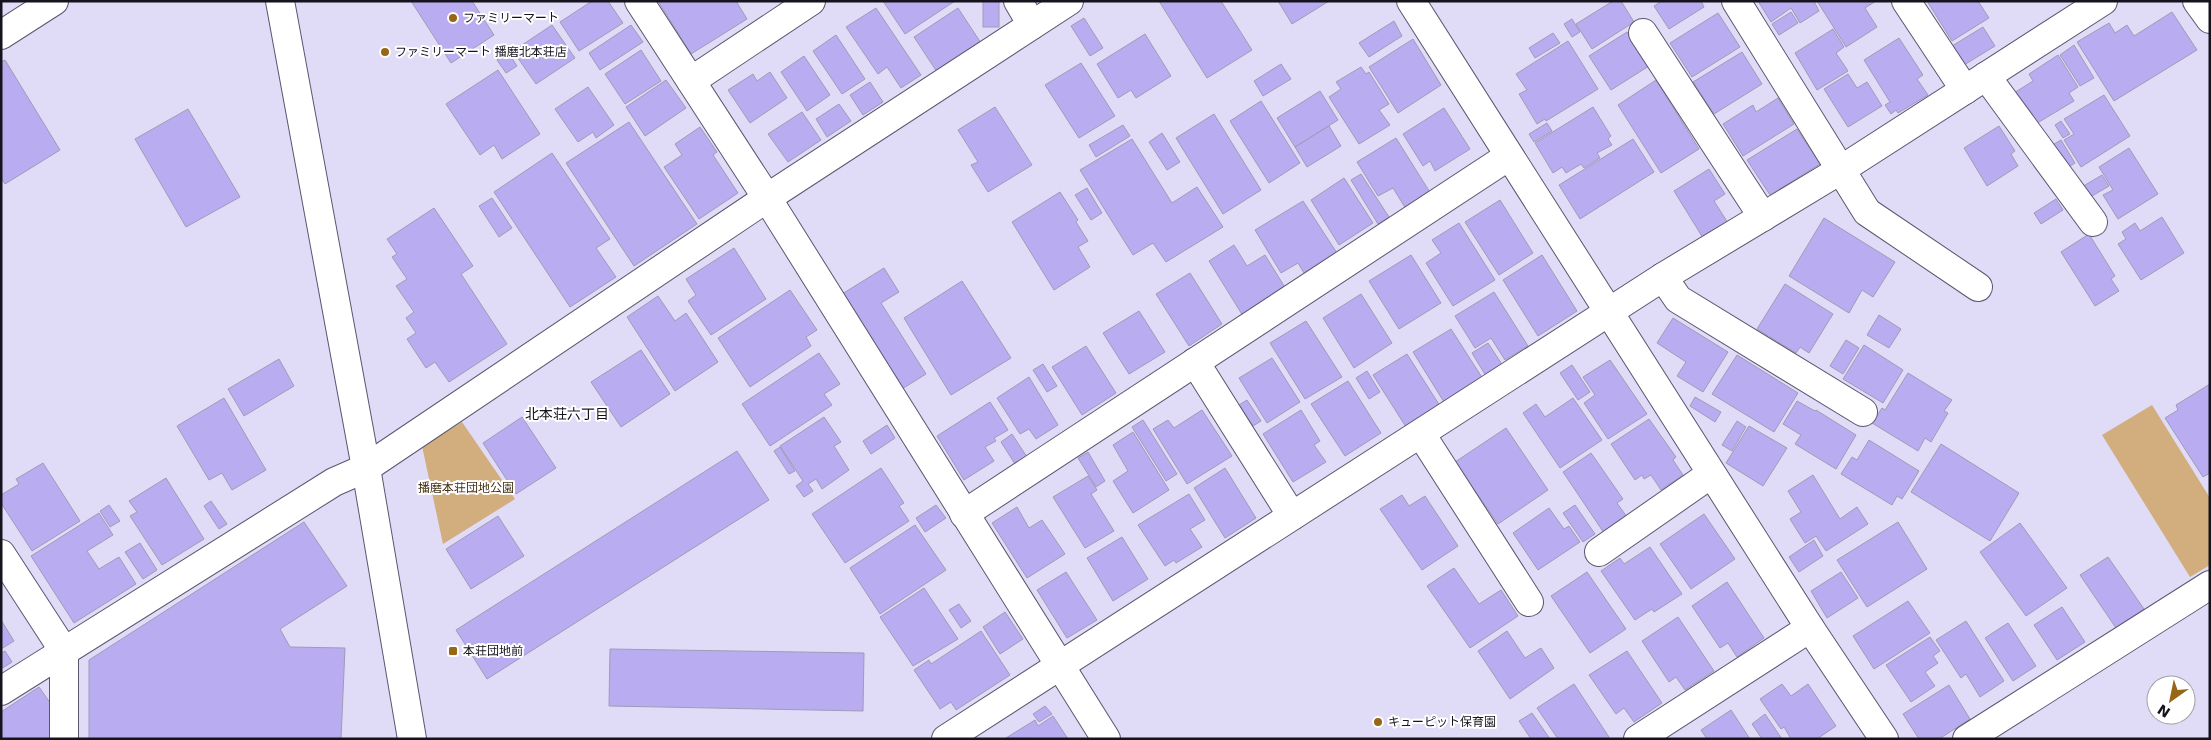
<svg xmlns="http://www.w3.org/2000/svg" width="2211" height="740" font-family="'DejaVu Sans','Noto Sans JP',sans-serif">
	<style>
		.green { fill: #d2ad7e }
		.building { fill: #baacf1; stroke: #a09bb6 }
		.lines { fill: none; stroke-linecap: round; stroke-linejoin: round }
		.minor-casing { stroke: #5a566e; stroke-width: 30 }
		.minor { stroke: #fff; stroke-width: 28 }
		.poi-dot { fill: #976617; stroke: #fff; stroke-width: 2 }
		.labels { text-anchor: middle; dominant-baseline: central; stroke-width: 4; stroke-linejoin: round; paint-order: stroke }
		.poi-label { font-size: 12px; fill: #15131d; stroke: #fff; text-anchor: start }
		.park-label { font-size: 12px; fill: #443014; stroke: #fff }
		.neighbourhood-label { font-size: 14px; fill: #15131d; stroke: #fff }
	</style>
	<rect width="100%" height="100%" fill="#e0dcf8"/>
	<g class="green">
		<polygon points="2152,405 2210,498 2210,565 2190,577 2102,435"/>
		<polygon points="462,422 515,499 443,544 422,446"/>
	</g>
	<g class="building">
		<polygon points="411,1 472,1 494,35 451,63"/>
		<polygon points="592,1 608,1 623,23 579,51 560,22"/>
		<polygon points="658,1 736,1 747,19 691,54"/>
		<polygon points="883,1 955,1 905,34"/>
		<rect x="983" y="1" width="16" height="26"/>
		<polygon points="1159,1 1221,1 1252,50 1207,78"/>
		<polygon points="1278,1 1329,1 1292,24"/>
		<polygon points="1613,1 1621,1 1634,22 1592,49 1576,24"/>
		<polygon points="1662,1 1701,1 1704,7 1669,29 1654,6"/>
		<polygon points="1758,1 1814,1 1819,11 1800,23 1791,8 1771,22"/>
		<polygon points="1817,1 1876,1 1865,8 1877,27 1846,47"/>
		<polygon points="1927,1 1978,1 1989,18 1952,41"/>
		<polygon points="876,8 921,75 901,88 887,67 878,74 846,27"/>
		<polygon points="958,8 981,43 937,72 914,37"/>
		<polygon points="1791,12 1798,23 1779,35 1772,24"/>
		<polygon points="2172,12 2197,50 2114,101 2077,42 2109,23 2115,33 2127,25 2134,36"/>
		<polygon points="1718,13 1740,47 1692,77 1670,43"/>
		<polygon points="1084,18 1103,48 1090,56 1071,26"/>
		<polygon points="1572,19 1580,32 1572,37 1564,24"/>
		<polygon points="1394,21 1402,36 1369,57 1359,43"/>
		<polygon points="552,25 575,58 536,84 513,51"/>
		<polygon points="631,25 643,42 600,70 589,53"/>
		<polygon points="1983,27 1995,46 1964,65 1952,46"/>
		<polygon points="1833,29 1844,47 1836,53 1848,71 1817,90 1795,53"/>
		<polygon points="1627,32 1649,66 1611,90 1589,56"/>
		<polygon points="1553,33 1560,43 1535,58 1529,48"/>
		<polygon points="1145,34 1171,76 1136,98 1131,90 1118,98 1097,64"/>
		<polygon points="836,35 865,79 842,94 813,51"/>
		<polygon points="1899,38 1923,75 1917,79 1928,95 1898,113 1896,110 1891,114 1885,105 1890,102 1864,60"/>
		<polygon points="1413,39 1441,85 1398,113 1369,67"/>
		<polygon points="1568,41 1598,89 1546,121 1545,119 1537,124 1519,94 1527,90 1516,74"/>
		<polygon points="2074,45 2094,78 2080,86 2060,55"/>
		<polygon points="641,50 661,81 625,104 605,74"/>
		<polygon points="508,52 517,66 506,73 497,60"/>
		<polygon points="1742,52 1762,84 1714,114 1693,82"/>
		<polygon points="2058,55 2078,87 2069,93 2074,101 2034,125 2014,93 2033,81 2029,74"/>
		<polygon points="804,56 830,95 807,111 781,72"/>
		<polygon points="5,60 60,150 5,184 1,178 1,62"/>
		<polygon points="1081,63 1115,116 1079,138 1045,85"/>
		<polygon points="1281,64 1291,79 1263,96 1254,81"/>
		<polygon points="1361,67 1366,74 1369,72 1389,104 1379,110 1390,125 1359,144 1329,97 1341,89 1336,82"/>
		<polygon points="498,70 540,134 502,159 494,145 480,155 446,104"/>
		<polygon points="770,72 787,98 750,123 728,90 753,74 757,81"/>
		<polygon points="1848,74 1857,88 1867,82 1882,106 1848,127 1824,89"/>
		<polygon points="666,80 686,108 645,136 626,107"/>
		<polygon points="1656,80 1699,149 1661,173 1618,105"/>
		<polygon points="870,82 883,102 863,115 850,95"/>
		<polygon points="588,87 614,125 596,138 593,132 578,142 555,109"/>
		<polygon points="1320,91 1338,120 1295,147 1277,118"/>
		<polygon points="2104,95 2130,136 2081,167 2064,140 2074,134 2064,119"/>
		<polygon points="1778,98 1794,124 1743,156 1723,124 1753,105 1756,112"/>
		<polygon points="1261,101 1300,163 1269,183 1230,121"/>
		<polygon points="839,104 851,121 827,137 816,119"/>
		<polygon points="995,107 1032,165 988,192 971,165 978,162 958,130"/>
		<polygon points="1593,107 1611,136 1608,139 1612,145 1597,153 1600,158 1584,168 1581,164 1566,173 1562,167 1553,173 1535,143"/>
		<polygon points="1444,108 1470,149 1435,171 1430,161 1423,166 1403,134"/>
		<polygon points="188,109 240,197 186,227 135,139"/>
		<polygon points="802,112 821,140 788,162 768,134"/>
		<polygon points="1214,114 1261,190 1223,214 1176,138"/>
		<polygon points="2061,121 2070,134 2063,138 2055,125"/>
		<polygon points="629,122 697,224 634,266 566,163"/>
		<polygon points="1547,123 1552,131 1534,142 1529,134"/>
		<polygon points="1123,125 1130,136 1096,157 1089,145"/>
		<polygon points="1329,126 1341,146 1307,167 1295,147"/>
		<polygon points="1999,126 2015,151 2011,154 2018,166 1987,186 1964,148"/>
		<polygon points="700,127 717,152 713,155 738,193 699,219 664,167 682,155 675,144"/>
		<polygon points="1797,129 1820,164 1770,195 1747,160"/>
		<polygon points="1162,133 1180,162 1167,170 1149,142"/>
		<polygon points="1396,138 1431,194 1406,209 1393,188 1378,196 1357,162"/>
		<polygon points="1132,139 1172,203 1197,187 1223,227 1166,262 1153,243 1133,255 1080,170"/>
		<polygon points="1633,139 1654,172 1580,219 1559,185"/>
		<polygon points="2061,140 2075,163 2064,170 2049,147"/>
		<polygon points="2129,148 2158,194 2118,219 2103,195 2113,190 2099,167"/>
		<polygon points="552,153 610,239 596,248 616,277 570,307 494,192"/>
		<polygon points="1709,169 1725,194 1714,201 1728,223 1703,238 1674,191"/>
		<polygon points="1361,174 1389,217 1378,224 1351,180"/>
		<polygon points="2102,175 2109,186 2087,199 2080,188"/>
		<polygon points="1344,178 1373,223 1339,245 1311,200"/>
		<polygon points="1087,188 1102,213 1091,220 1075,195"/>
		<polygon points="1060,192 1078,220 1076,222 1088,241 1078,247 1090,267 1054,290 1012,222"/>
		<polygon points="492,198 512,228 499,237 479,206"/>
		<polygon points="2056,199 2063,210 2041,224 2034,213"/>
		<polygon points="1500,200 1533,253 1499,275 1465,222"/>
		<polygon points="1303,201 1337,253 1304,273 1298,263 1281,273 1255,230"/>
		<polygon points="434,208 473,266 461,274 507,344 449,382 435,362 426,368 407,339 416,333 406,318 414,312 396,286 407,279 392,257 397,254 387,239"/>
		<polygon points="2162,217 2184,253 2141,280 2118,244 2126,239 2122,232 2135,223 2140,231"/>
		<polygon points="1824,218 1895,262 1873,297 1862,290 1849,313 1789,276"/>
		<polygon points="1459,223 1495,280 1453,306 1426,263 1441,253 1432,240"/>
		<polygon points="2089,234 2115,276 2111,279 2119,291 2095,306 2061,252"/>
		<polygon points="1234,245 1247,266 1265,255 1286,289 1243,316 1209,261"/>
		<polygon points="734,248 766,299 711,335 688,301 696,295 686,279"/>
		<polygon points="1411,255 1441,303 1399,329 1369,281"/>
		<polygon points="1542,255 1577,311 1538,336 1503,280"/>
		<polygon points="884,268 899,292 881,303 926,374 902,389 842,294"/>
		<polygon points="1190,273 1222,324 1189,346 1156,294"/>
		<polygon points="962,281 1011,358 951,395 904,318"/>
		<polygon points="1785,284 1833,314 1809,353 1800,347 1796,353 1757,329"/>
		<polygon points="790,290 817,330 806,337 811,346 750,387 718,338"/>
		<polygon points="1494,292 1528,346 1505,360 1491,338 1475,348 1455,316"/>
		<polygon points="1361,294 1392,343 1354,368 1323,318"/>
		<polygon points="658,296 675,321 686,313 718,362 675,391 627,317"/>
		<polygon points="1139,311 1165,352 1129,374 1103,333"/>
		<polygon points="1879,315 1901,329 1889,348 1867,335"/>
		<polygon points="1673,318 1728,352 1703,392 1677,376 1686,362 1657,343"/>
		<polygon points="1306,321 1342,377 1305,399 1270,343"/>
		<polygon points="1451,329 1483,379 1444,402 1413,352"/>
		<polygon points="1846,340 1859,348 1843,374 1830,366"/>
		<polygon points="1488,343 1503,366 1486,376 1472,353"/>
		<polygon points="1864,345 1903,370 1883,403 1843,379"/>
		<polygon points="1086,346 1116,393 1082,415 1052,367"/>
		<polygon points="641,350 670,394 621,427 591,382"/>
		<polygon points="819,353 840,384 824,394 832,405 770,446 742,404"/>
		<polygon points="1407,354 1440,406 1406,427 1373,375"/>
		<polygon points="1737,355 1798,393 1774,432 1712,394"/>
		<polygon points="1272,358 1300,402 1267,423 1239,378"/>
		<polygon points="279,359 294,386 244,416 228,389"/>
		<polygon points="1610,360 1647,414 1608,439 1584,403 1595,395 1583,377"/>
		<polygon points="1043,364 1057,386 1047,392 1033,370"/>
		<polygon points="1572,365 1590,392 1578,400 1560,373"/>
		<polygon points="1367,371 1380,392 1369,399 1356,378"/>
		<polygon points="1908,373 1952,400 1944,411 1948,413 1931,442 1925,438 1918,451 1872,423 1882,408 1885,410"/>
		<polygon points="1029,377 1058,425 1036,439 1029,429 1020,434 997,398"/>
		<polygon points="1348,381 1381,433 1345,456 1311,404"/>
		<polygon points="2210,384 2210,473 2203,477 2165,418 2178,410 2176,405"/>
		<polygon points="1695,397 1721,412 1715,422 1690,406"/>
		<polygon points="224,398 266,470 232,490 222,473 209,480 177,426"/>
		<polygon points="1573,398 1602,440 1560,468 1523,413 1536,404 1545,417"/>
		<polygon points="1247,400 1261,421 1253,426 1239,405"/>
		<polygon points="1797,401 1815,411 1816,410 1856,435 1836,469 1795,444 1801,435 1783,424"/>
		<polygon points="990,402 1008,430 994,438 996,441 985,447 994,461 964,480 937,436"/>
		<polygon points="1202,410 1232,456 1187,484 1153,429 1168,420 1174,428"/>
		<polygon points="1301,410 1320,441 1314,445 1326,462 1293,482 1263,434"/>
		<polygon points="522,417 556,468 516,494 483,443"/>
		<polygon points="824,417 841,442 834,446 849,470 822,489 816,479 808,484 813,491 804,497 796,486 803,481 780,446"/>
		<polygon points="1649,419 1676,457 1673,460 1683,475 1661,490 1651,475 1644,479 1642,475 1635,480 1611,444"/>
		<polygon points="1143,420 1177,474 1166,481 1132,427"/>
		<polygon points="1737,421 1746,427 1732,451 1722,445"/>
		<polygon points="887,425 895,438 871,454 863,441"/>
		<polygon points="1749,426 1787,448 1763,486 1726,463"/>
		<polygon points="1506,428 1548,490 1498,524 1455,462"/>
		<polygon points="1133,432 1169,490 1133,513 1113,481 1128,471 1113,445"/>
		<polygon points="1012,434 1027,457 1015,464 1001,442"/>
		<polygon points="1869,440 1919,471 1902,499 1897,496 1892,505 1841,474 1852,457 1857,460"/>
		<polygon points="1941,444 2019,493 1990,541 1911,492"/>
		<polygon points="780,447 795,471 789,474 774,451"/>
		<polygon points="737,451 769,500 487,679 456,630"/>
		<polygon points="1088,452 1105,481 1096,487 1078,458"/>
		<polygon points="1591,453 1623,499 1617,503 1627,517 1604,533 1563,472"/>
		<polygon points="43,463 80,521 32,551 1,503 1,495 19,484 16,479"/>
		<polygon points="881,468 904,503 899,506 909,521 845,563 812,514"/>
		<polygon points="1225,468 1256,518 1225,538 1194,488"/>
		<polygon points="1813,475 1840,519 1857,507 1868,524 1826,551 1816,536 1805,543 1790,519 1801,512 1788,491"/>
		<polygon points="1088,476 1097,490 1091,494 1114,531 1085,548 1053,497"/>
		<polygon points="166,478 204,539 162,565 130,516 137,512 129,501"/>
		<polygon points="1189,494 1205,520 1190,529 1202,547 1176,563 1174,560 1165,566 1138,525"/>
		<polygon points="1402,495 1409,506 1425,496 1458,546 1422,570 1380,509"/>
		<polygon points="211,501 227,524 219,529 204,506"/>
		<polygon points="109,505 120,521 110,527 100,511"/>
		<polygon points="936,505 946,518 925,532 916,518"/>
		<polygon points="1575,505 1595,534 1583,542 1563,513"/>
		<polygon points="1017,507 1029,528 1042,520 1065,554 1027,578 992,523"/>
		<polygon points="1549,508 1564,529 1569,526 1580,542 1538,570 1513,533"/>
		<polygon points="99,513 113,535 87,551 99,569 119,557 136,584 74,623 31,556"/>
		<polygon points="1704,514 1735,559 1691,589 1660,544"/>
		<polygon points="498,516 524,556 471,589 446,549"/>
		<polygon points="304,522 347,586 280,629 290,647 345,648 341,739 89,739 89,660"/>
		<polygon points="1898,522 1927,569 1867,607 1837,560"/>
		<polygon points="2020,523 2067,588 2026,616 1980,552"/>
		<polygon points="915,525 946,570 880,614 850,568"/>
		<polygon points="1122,537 1148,579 1113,601 1087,558"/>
		<polygon points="1814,540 1823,556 1799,572 1789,557"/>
		<polygon points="140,543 157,570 143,579 125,552"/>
		<polygon points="1650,547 1682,594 1654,612 1652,609 1635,620 1601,571 1620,558 1624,564"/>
		<polygon points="2108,557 2144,609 2116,628 2080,575"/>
		<polygon points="1454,568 1479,604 1501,590 1518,616 1470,648 1427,586"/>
		<polygon points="1066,572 1097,620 1067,638 1037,590"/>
		<polygon points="1587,572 1626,629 1590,653 1551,596"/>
		<polygon points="1841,572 1858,598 1827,618 1811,591"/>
		<polygon points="1727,582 1764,638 1737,657 1728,643 1720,648 1692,606"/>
		<polygon points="924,588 958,639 913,666 880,617"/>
		<polygon points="1908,601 1930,633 1874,669 1853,636"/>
		<polygon points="959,604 971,621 961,628 949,610"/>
		<polygon points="2062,607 2085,642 2057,660 2034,625"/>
		<polygon points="1005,612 1023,639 1000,654 983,627"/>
		<polygon points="1678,617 1714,671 1685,690 1676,677 1669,682 1642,641"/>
		<polygon points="1,620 14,641 1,649"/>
		<polygon points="1966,621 2004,681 1980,697 1966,674 1961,678 1936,640"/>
		<polygon points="2008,623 2036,666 2013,681 1985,638"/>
		<polygon points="981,631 1010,675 956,710 951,702 940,709 914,670 929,660 931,664"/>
		<polygon points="1507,631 1525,658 1541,648 1554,668 1510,699 1478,651"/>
		<polygon points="1930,637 1940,651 1933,656 1938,663 1925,672 1935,686 1911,702 1886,665"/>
		<polygon points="610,649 864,653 863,711 609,706"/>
		<polygon points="5,651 12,662 1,669 1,653"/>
		<polygon points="1627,651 1662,703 1634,722 1624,708 1616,714 1589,675"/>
		<polygon points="1574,684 1609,737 1607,739 1558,739 1537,708"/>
		<polygon points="1782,684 1791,696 1808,684 1836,726 1817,739 1791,739 1784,727 1781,729 1760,699"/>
		<polygon points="1949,685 1970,719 1939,739 1919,739 1903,714"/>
		<polygon points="39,687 53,707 51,739 1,739 1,712"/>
		<polygon points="1045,706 1052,714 1039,722 1033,714"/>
		<polygon points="1731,710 1750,739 1707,739 1701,730"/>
		<polygon points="1532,713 1550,739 1531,739 1519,721"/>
		<polygon points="1765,714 1782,739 1762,739 1752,724"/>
		<polygon points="1053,716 1068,739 1006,738 1035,720 1038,726"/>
	</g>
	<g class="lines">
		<defs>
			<g id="minor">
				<polyline points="280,1 366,468 412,739"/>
				<polyline points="639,1 767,198 1106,739"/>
				<polyline points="1018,1 1032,25"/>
				<polyline points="1411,1 1810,628 1884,739"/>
				<polyline points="1736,1 1867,212 1978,287"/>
				<polyline points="1906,1 1965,90"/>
				<polyline points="2197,1 2210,19"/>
				<polyline points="1643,33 1763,217"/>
				<polyline points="1,35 54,1"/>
				<polyline points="1986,76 2093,222"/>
				<polyline points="691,81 811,1"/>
				<polyline points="1663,277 1678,299 1863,412"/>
				<polyline points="1195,362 1292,516"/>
				<polyline points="1421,434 1529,602"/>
				<polyline points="964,514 1509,156"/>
				<polyline points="1599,552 1711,474"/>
				<polyline points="1,554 64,651 64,739"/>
				<polyline points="1,691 334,482 366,468 767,198 1069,1"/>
				<polyline points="946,739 1663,277 1842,169 2103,1"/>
				<polyline points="1638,739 1810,628"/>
				<polyline points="1967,739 2210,585"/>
			</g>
		</defs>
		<use href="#minor" class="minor-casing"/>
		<use href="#minor" class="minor"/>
	</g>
	<g class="poi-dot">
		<circle cx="453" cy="18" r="5"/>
		<circle cx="385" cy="52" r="5"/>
		<rect x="448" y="646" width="10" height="10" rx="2.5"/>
		<circle cx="1378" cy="722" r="5"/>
	</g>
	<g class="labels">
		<g class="poi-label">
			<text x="463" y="18">ファミリーマート</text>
			<text x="395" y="52">ファミリーマート 播磨北本荘店</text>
			<text x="463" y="651">本荘団地前</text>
			<text x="1388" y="722">キューピット保育園</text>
		</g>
		<g class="park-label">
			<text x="466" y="488">播磨本荘団地公園</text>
		</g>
		<g class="neighbourhood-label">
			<text x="567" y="414">北本荘六丁目</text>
		</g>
	</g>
	<rect width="2211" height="740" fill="none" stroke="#15131d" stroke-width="5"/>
	<g transform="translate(2171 700) rotate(213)"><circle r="24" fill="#ffffff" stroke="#a1a1a5"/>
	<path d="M0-4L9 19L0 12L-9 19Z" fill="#976617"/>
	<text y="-8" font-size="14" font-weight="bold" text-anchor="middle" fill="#15131d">N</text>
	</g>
</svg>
